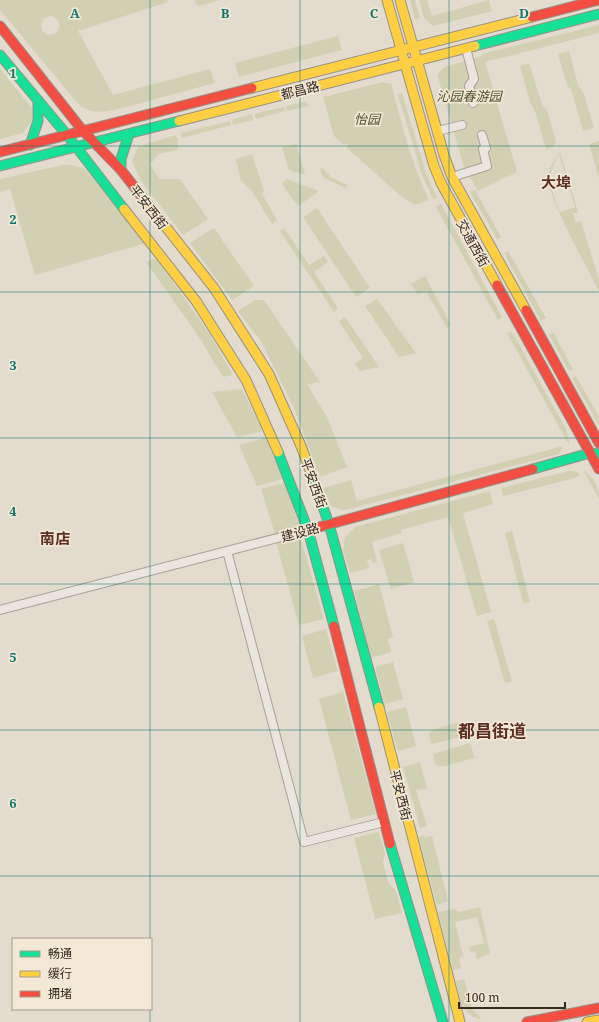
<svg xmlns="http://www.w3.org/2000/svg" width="599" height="1022" font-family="'Noto Serif','Noto Sans SC',serif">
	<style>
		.green { fill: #d2d0b2; fill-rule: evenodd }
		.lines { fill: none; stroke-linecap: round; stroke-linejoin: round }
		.street-casing { stroke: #a7a097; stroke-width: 10 }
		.fast-casing { stroke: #979087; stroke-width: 11 }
		.slow-casing { stroke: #979087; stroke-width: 11 }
		.jam-casing { stroke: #979087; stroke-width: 11 }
		.street { stroke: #eae6df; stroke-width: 8 }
		.fast { stroke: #16e098; stroke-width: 9 }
		.slow { stroke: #ffcf43; stroke-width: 9 }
		.jam { stroke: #f24e42; stroke-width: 9 }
		.grid { fill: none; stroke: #0f766e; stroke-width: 1; stroke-opacity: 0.55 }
		.labels { text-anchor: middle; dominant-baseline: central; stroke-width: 3.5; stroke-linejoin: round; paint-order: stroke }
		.street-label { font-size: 13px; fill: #352920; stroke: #f2e8d5 }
		.park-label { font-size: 13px; font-style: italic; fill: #484f29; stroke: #f2e8d5 }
		.quarter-label { font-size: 15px; font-weight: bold; fill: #5d2d24; stroke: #f2e8d5 }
		.district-label { font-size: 17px; font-weight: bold; fill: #5d2d24; stroke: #f2e8d5 }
		.grid-label { font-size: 13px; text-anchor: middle; font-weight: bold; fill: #0f766e; stroke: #f2e8d5; stroke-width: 3.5; stroke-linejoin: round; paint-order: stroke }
	</style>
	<rect width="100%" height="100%" fill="#e2dbce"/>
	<g class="green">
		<path d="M0,0H167L168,2L78,31L113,95L210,69L215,83L119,109C104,112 95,114 81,107L0,10ZM51,16C60,19 62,26 56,33L48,35L42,31L41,25L45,18Z"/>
		<polygon points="195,0 220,0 199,6 196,4"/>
		<polygon points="410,0 415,0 420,18 415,19"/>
		<polygon points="419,0 427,0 432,16 489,0 492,11 433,26 424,18"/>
		<polygon points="599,25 599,33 485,62 517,172 478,191 464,167 437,74 445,67 482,56 482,54"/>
		<polygon points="338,36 342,50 239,77 235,63"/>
		<polygon points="569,51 578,85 584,94 594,128 583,131 572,92 567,84 558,54"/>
		<polygon points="529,63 542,104 548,113 556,142 553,147 546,149 535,111 530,102 520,66"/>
		<polygon points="0,69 32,108 32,121 23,133 0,139"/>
		<path d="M383,82L391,84C402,124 411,163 429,200L415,205L402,197L347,148L348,146L346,143L344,145L334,136L323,97Z"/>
		<polygon points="402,93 426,173 437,198 433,199 422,175 398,95"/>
		<polygon points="307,101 308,106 287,111 286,106"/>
		<polygon points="284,107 285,111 256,119 254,114"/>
		<polygon points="252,114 253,120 233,125 232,120"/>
		<polygon points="230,121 231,125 182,138 181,133"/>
		<polygon points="175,135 178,139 178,150 158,154 150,165 160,179 180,179 208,219 183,235 141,181 132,161 138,147"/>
		<polygon points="599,141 599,178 589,144"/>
		<polygon points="296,144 305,175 289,170 282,147"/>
		<path d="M560,152L578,212L573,214L576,222L581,221L599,280V291C584,261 566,231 554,200C552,193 548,186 548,179C549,168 554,160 560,152ZM559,154L575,207L560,212C551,191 545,175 559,154Z"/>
		<polygon points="252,154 264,190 262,194 277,220 272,224 252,191 241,181 236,159"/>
		<polygon points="67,164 84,168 146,243 35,275 10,189 0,192 0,179"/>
		<path d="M323,168C329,177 337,181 348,185L345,188L323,177L320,169Z"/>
		<polygon points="286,179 319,191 298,206 282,184"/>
		<polygon points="475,190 501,237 497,239 470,192"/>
		<polygon points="441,204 502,317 498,320 436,207"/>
		<polygon points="317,208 370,288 356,297 303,217"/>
		<polygon points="214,228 254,286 232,300 190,243"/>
		<polygon points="284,228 309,265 324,256 328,262 314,272 338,308 334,312 280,231"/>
		<polygon points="508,251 546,318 541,321 504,253"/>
		<polygon points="156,258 209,333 233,375 223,377 199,337 146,262"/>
		<polygon points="425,276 451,325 447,328 426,291 418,295 411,284"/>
		<polygon points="377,299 416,353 399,357 365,306"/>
		<polygon points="255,300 264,300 320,382 307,384 327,417 347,467 320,477 294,408 262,343 238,311"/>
		<polygon points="345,317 379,367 360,371 355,364 363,358 339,321"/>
		<polygon points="512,332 566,429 569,441 569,445 507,333"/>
		<polygon points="553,332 573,369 569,371 549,335"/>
		<polygon points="576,376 599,417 599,425 572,378"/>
		<polygon points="242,389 263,431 237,437 212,392"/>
		<polygon points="266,438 282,479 257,486 239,445"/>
		<polygon points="563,446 559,454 349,509 342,510 331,506 323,488 351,480 357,501"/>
		<path d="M583,470C593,477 599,486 599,499Z"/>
		<polygon points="569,471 575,471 581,475 571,479 503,496 501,488"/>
		<polygon points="284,483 300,527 275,534 261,489"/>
		<polygon points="490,491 493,504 463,513 491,612 477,616 448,517 401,530 401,533 372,542 377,562 373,563 371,559 367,560 369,568 350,573 343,551 345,537 355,527"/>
		<polygon points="512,531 530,602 523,603 505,533"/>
		<polygon points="300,536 324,619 299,625 276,542"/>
		<polygon points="403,543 414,582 391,589 379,550"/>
		<polygon points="379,584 393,637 388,639 391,652 371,658 354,591"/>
		<polygon points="494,619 512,681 505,683 487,621"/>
		<polygon points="326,629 338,671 313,678 302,636"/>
		<polygon points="393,662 403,699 385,704 375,667"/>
		<polygon points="343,692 376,814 351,820 319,699"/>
		<polygon points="406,707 416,746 398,751 387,712"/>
		<polygon points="463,721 468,735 432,744 429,737 429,733 434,729"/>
		<polygon points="470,743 475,758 444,766 438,766 435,763 433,754"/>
		<polygon points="420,762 427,789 416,790 427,826 420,828 403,767"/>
		<polygon points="379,832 385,853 383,862 388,882 396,891 402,913 375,919 354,838"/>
		<polygon points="424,835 425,838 432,836 448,901 437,905 418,837"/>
		<polygon points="480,907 490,954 481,957 481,958 477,959 475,951 470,952 469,947 484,943 477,917 455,922 463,956 459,958 461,968 453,970 438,912 455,909 458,912"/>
		<path d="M464,979L471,1005L474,1011L481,1018L479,1019C461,1013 460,998 456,981Z"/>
	</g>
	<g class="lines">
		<defs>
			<g id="street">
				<polyline points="466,48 474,79 469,86 473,103"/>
				<polyline points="437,131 462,125"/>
				<polyline points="452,177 487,166 483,149 486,148 482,135"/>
				<polyline points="227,551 304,842 384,822"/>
				<polyline points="0,610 308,530"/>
			</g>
			<g id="fast">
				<polyline points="475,46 599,14"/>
				<polyline points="0,55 67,135 124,209"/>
				<polyline points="30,145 38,121 38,102"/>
				<polyline points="0,166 179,121"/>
				<polyline points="121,170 121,159 129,134"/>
				<polyline points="278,452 308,530 334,626"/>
				<polyline points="533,469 590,453 599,454"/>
				<polyline points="310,470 329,524 379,707"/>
				<polyline points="390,844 443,1022"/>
			</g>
			<g id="slow">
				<polyline points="387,0 434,166 441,183 497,285"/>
				<polyline points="400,0 444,155 452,177 526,310"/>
				<polyline points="252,88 532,17"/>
				<polyline points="179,121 475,46"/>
				<polyline points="143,198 214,288 269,374 301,446 310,470"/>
				<polyline points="124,209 196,301 246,380 278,452"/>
				<polyline points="379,707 460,1022"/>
				<polyline points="587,1022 599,1020"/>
			</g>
			<g id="jam">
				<polyline points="532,17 598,0"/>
				<polyline points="0,26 83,131 121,170 143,198"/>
				<polyline points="0,152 252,88"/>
				<polyline points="497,285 599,469"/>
				<polyline points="526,310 599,443"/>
				<polyline points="308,530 533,469"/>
				<polyline points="334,626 390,844"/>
				<polyline points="527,1022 599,1008"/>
			</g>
		</defs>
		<use href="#street" class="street-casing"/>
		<use href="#fast" class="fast-casing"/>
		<use href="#slow" class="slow-casing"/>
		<use href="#jam" class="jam-casing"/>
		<use href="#street" class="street"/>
		<use href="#fast" class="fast"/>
		<use href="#slow" class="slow"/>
		<use href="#jam" class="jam"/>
	</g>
	<path class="grid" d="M150,0V939M300,0V1022M449,0V1022M0,146H599M0,292H599M0,438H599M0,584H599M0,730H599M0,876H599M150,1009V1022"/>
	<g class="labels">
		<g class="street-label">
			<text transform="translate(300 90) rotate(-14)">都昌路</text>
			<text transform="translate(149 207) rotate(52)">平安西街</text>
			<text transform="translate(473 243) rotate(61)">交通西街</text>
			<text transform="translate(314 483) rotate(70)">平安西街</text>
			<text transform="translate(300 532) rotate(-15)">建设路</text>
			<text transform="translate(401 795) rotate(76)">平安西街</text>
		</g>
		<g class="park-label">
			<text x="469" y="96">沁园春游园</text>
			<text x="367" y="119">怡园</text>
		</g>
		<g class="quarter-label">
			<text x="556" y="182">大埠</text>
			<text x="55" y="538">南店</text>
		</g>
		<g class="district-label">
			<text x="492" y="730">都昌街道</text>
		</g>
	</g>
	<g class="grid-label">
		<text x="75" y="18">A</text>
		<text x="225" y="18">B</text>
		<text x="374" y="18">C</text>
		<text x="524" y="18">D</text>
		<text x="13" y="78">1</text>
		<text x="13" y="224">2</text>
		<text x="13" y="370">3</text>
		<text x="13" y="516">4</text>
		<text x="13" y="662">5</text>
		<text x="13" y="808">6</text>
	</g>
	<rect x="12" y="938" width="140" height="72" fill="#f2e8d5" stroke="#a69c8d"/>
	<rect x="20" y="951" width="20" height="6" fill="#16e098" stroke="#a69c8d"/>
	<text x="48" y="958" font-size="12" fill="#352920">畅通</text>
	<rect x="20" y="971" width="20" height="6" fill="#ffcf43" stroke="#a69c8d"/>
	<text x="48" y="978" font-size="12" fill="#352920">缓行</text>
	<rect x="20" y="991" width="20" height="6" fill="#f24e42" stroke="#a69c8d"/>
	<text x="48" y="998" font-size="12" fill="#352920">拥堵</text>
	<path d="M459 1002v6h106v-6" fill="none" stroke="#352920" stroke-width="2"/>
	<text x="465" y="1002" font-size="12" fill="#352920" stroke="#f2e8d5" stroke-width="3" paint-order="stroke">100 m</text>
</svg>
